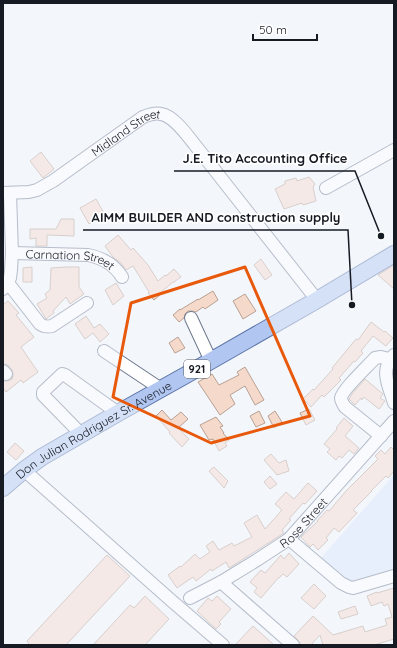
<svg xmlns="http://www.w3.org/2000/svg" width="397" height="648" font-family="Quicksand,sans-serif">
	<style>
		.green { fill: #dae6fd }
		.building { fill: #f5dacc; stroke: #b9a092 }
		.lines { fill: none; stroke-linecap: round; stroke-linejoin: round }
		.minor-casing { stroke: #6d788e; stroke-width: 14 }
		.major-casing { stroke: #5972a4; stroke-width: 18 }
		.minor { stroke: #fff; stroke-width: 12 }
		.major { stroke: #b1c7f2; stroke-width: 16 }
		.marked { fill: none; stroke: #e8590c; stroke-width: 3; stroke-linejoin: round }
		.labels { text-anchor: middle; dominant-baseline: central; stroke-width: 3.5; stroke-linejoin: round; paint-order: stroke }
		.shield { fill: #fff; stroke: #5c5f65; stroke-width: 1 }
		.shield-label { font-size: 11px; font-weight: bold; fill: #161a23 }
		.street-label { font-size: 12px; fill: #161a23; stroke: #fff }
		.leader { fill: none; stroke: #161a23; stroke-width: 1.5 }
		.callout-dot { fill: #161a23; stroke: #fff; stroke-width: 1.5 }
		.callout-label { font-size: 13px; text-anchor: middle; font-weight: bold; fill: #161a23; stroke: #fff; stroke-width: 3.5; stroke-linejoin: round; paint-order: stroke }
	</style>
	<rect width="100%" height="100%" fill="#f3f6fb"/>
	<polygon class="green" points="394,475 394,571 357,581 348,580 342,577 321,558"/>
	<g class="building">
		<polygon points="41,152 54,169 43,178 30,161"/>
		<polygon points="309,177 315,184 313,187 316,201 303,205 302,203 284,209 275,189 285,184 285,181 296,178 297,181"/>
		<polygon points="96,199 105,215 89,224 80,208"/>
		<polygon points="61,219 74,219 74,236 47,235 47,246 36,246 36,238 30,239 30,229 56,229"/>
		<polygon points="118,235 131,250 133,248 148,265 158,281 165,275 166,276 174,269 181,277 174,282 173,282 160,293 161,294 154,300 148,293 149,292 133,266 126,270 121,263 113,257 105,246"/>
		<polygon points="261,259 272,275 265,280 254,265"/>
		<polygon points="394,265 394,289 378,275"/>
		<polygon points="32,267 32,282 23,282 23,268"/>
		<polygon points="66,267 79,267 79,287 84,294 70,304 66,297 53,311 54,313 46,319 37,304 47,298 45,294 50,290 51,268"/>
		<polygon points="116,283 124,296 113,305 105,290"/>
		<polygon points="213,291 218,300 205,309 203,307 196,312 192,311 188,311 185,314 184,318 179,322 173,315 180,309 180,310 198,299 198,300"/>
		<polygon points="245,294 256,311 243,319 233,301"/>
		<polygon points="8,301 19,313 16,315 34,337 21,347 38,372 23,383 21,380 6,392 3,388 3,381 8,381 12,379 13,376 13,372 11,369 8,365 3,364 3,305"/>
		<polygon points="86,316 94,328 100,324 109,334 100,342 93,333 85,339 75,324"/>
		<polygon points="371,322 384,332 385,331 393,338 386,346 373,336 361,351 363,353 355,362 354,361 339,378 341,380 324,397 322,395 311,407 303,399 313,389 314,390 333,369 332,368 356,339 358,340"/>
		<polygon points="178,337 185,348 175,353 169,343"/>
		<polygon points="245,367 264,400 255,405 245,386 230,395 235,404 220,415 198,382 212,374 219,385 239,375 237,372"/>
		<polygon points="365,379 383,394 380,398 385,401 379,409 364,397 362,400 361,398 355,405 349,399 352,394"/>
		<polygon points="309,409 315,420 306,425 300,413"/>
		<polygon points="162,410 171,420 181,412 188,419 178,428 189,439 182,447 169,433 170,432 156,416"/>
		<polygon points="259,411 265,423 256,427 250,416"/>
		<polygon points="275,411 282,422 274,428 268,416"/>
		<polygon points="216,417 223,426 220,427 224,433 223,433 229,440 225,443 227,446 219,451 213,439 209,440 200,425"/>
		<polygon points="344,418 353,426 345,436 359,448 354,454 349,450 342,458 339,456 336,460 327,452 330,449 324,444 337,429 336,428"/>
		<polygon points="15,443 24,451 16,460 7,452"/>
		<polygon points="391,447 394,450 394,471 388,478 386,476 371,491 372,491 353,510 357,513 339,532 334,528 326,538 328,540 318,550 313,544 310,547 301,537 318,521 317,521 327,510 329,511 346,491 378,459 375,456 381,450 385,454"/>
		<polygon points="271,454 279,463 286,460 289,471 277,475 264,460"/>
		<polygon points="214,467 228,481 224,488 209,471"/>
		<polygon points="270,476 277,484 270,489 264,482"/>
		<polygon points="308,483 317,491 305,504 303,503 289,519 291,520 282,530 284,533 229,568 226,562 212,571 211,569 196,581 193,577 177,588 168,575 180,566 181,567 195,554 200,559 210,552 206,546 213,541 219,550 232,543 234,546 252,537 244,523 257,515 265,529 282,510 275,504 286,492 294,499"/>
		<polygon points="289,553 299,564 287,577 283,574 279,578 279,577 261,598 254,592 257,588 250,582 261,570 265,573 281,555 284,559"/>
		<polygon points="107,555 130,576 66,645 30,645 27,641"/>
		<polygon points="314,584 326,596 314,609 301,598"/>
		<polygon points="394,588 394,639 374,645 323,645 320,635 311,645 301,645 298,640 294,636 313,616 333,635 363,626 365,632 387,625 385,619 392,617 388,604 384,606 382,602 371,606 367,596 377,592 377,593"/>
		<polygon points="145,596 169,619 145,645 93,645 130,605 134,608"/>
		<polygon points="217,596 231,609 219,622 221,624 216,629 197,611 208,598 212,601"/>
		<polygon points="355,606 358,614 341,619 338,612"/>
		<polygon points="253,626 274,645 235,645"/>
	</g>
	<g class="lines">
		<defs>
			<g id="minor">
				<polyline points="326,188 394,150"/>
				<path id="s1" d="M3,193L29,192L37,190L53,181L143,117C148,115 155,112 161,114C174,116 187,135 195,145L317,300"/>
				<path id="s2" d="M12,253L88,255C103,258 114,264 122,277"/>
				<path d="M8,283L40,324C44,327 47,327 52,326L87,303"/>
				<polyline points="3,289 8,283 10,278 11,270 12,253 10,193"/>
				<polyline points="191,318 211,361"/>
				<polyline points="104,351 161,389"/>
				<path d="M394,355C379,370 389,386 394,403"/>
				<polyline points="3,371 6,374"/>
				<polyline points="81,434 43,395 43,392 62,374 65,375 118,413"/>
				<path d="M381,436L345,407C343,404 341,401 341,398C342,390 369,365 375,358L381,357L389,359"/>
				<polyline points="24,470 173,602 223,645"/>
				<polyline points="289,539 341,583 349,587 353,588 394,576"/>
				<polyline points="221,582 293,645"/>
				<path id="s3" d="M190,598L221,582L257,560L289,539L394,421"/>
			</g>
			<g id="major">
				<path id="s4" d="M3,488L24,470L42,457L118,413L186,375L317,300L394,254"/>
			</g>
		</defs>
		<use href="#minor" class="minor-casing"/>
		<use href="#major" class="major-casing"/>
		<use href="#minor" class="minor"/>
		<use href="#major" class="major"/>
	</g>
	<path d="M0 0H397V648H0ZM245,267L310,416L211,443L113,397L131,303Z" fill="#f3f6fb" fill-opacity=".55" fill-rule="evenodd"/>
	<path class="marked" d="M245,267L310,416L211,443L113,397L131,303Z"/>
	<g class="labels">
		<rect class="shield" x="184" y="360" width="26" height="18" rx="3"/>
		<g class="shield-label">
			<text x="197" y="369">921</text>
		</g>
		<g class="street-label">
			<text stroke="none"><textPath href="#s1" startOffset="141">Midland Street</textPath></text>
			<text stroke="none"><textPath href="#s2" startOffset="59">Carnation Street</textPath></text>
			<text stroke="none"><textPath href="#s4" startOffset="108">Don Julian Rodriguez Sr. Avenue</textPath></text>
			<text stroke="none"><textPath href="#s3" startOffset="137">Rose Street</textPath></text>
		</g>
	</g>
	<path class="leader" d="M381 236L355 171H174M352 305L348 230H83"/>
	<g class="callout-dot">
		<circle cx="381" cy="236" r="4"/>
		<circle cx="352" cy="305" r="4"/>
	</g>
	<g class="callout-label">
		<text x="265" y="163">J.E. Tito Accounting Office</text>
		<text x="216" y="222">AIMM BUILDER AND construction supply</text>
	</g>
	<rect width="397" height="648" fill="none" stroke="#161a23" stroke-width="8"/>
	<path d="M253 34v6h64v-6" fill="none" stroke="#161a23" stroke-width="2"/>
	<text x="259" y="34" font-size="12" fill="#161a23" stroke="#ffffff" stroke-width="3" paint-order="stroke">50 m</text>
</svg>
